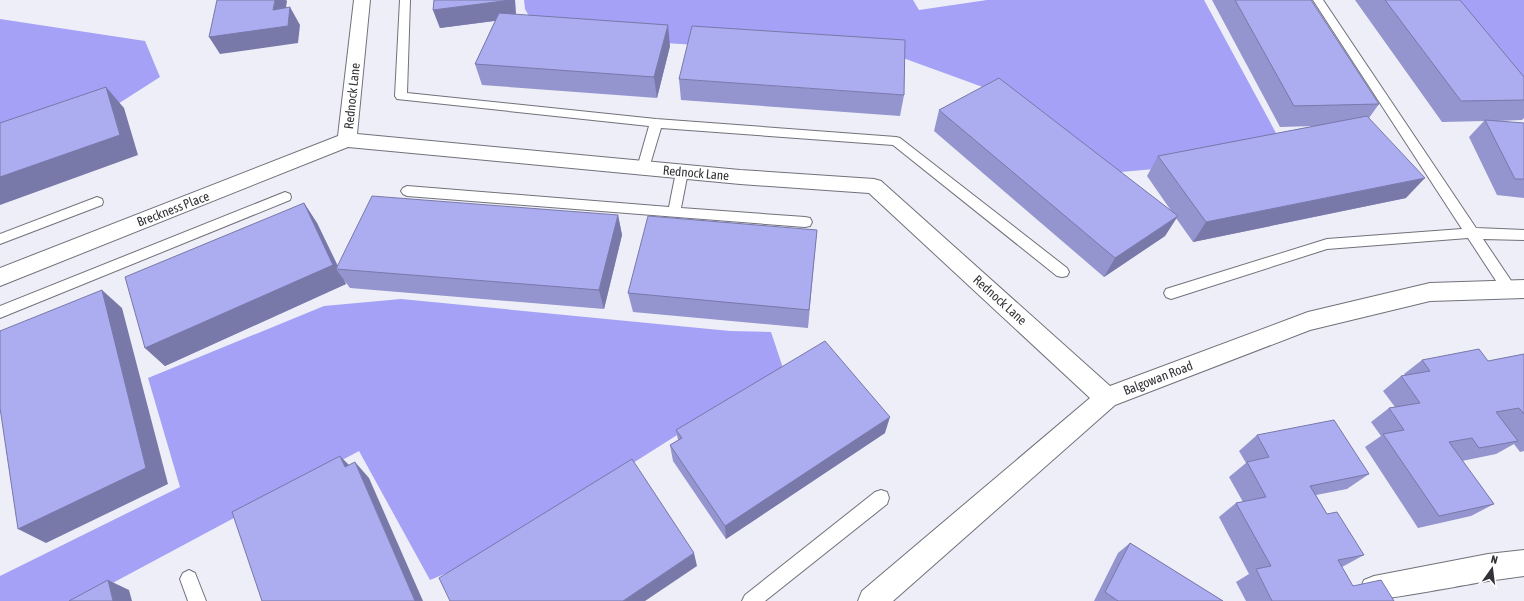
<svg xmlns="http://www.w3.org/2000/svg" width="1524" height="601" font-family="'Asap Condensed',sans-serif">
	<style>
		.water { fill: #a4a1f7 }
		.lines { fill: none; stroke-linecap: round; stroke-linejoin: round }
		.lane-casing { stroke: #71717a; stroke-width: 2 }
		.street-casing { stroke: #71717a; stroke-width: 2 }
		.lane { fill: #fff; fill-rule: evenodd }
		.street { fill: #fff; fill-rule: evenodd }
		.wall { fill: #9494cf }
		.shaded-wall { fill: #7878a9 }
		.building { fill: #acacf1; stroke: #7878a9 }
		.labels { text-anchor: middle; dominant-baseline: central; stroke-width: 3.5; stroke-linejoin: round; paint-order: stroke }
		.street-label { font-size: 13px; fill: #333337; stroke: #fff }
	</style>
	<rect width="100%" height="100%" fill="#eeeef8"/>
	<g class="water">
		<polygon points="524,0 913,0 919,10 987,0 1204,0 1276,133 1266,147 1166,168 1098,174 991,90 903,58 617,40 539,34 525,9"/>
		<polygon points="1433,0 1524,0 1524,112"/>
		<polygon points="0,19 145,41 160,77 110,109 0,147"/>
		<polygon points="401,299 730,331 771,332 783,368 483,558 430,580 359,451 79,601 0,601 0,576 180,487 148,378 324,306"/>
	</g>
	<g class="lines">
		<defs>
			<g id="lane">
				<polygon points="400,0 410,0 407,93 656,119 896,137 900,138 1067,268 1069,272 1067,276 1062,277 1057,276 893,145 661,128 649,168 647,171 643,173 639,171 637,168 649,126 397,99 395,96"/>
				<polygon points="1313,0 1323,0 1476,228 1524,230 1524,240 1483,239 1514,285 1516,289 1514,293 1509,295 1504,293 1468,238 1327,249 1171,299 1166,297 1164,293 1166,289 1327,239 1462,229"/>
				<polygon points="682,167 686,169 688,172 681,208 805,217 810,218 812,222 810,226 805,227 407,196 403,194 401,191 403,188 407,186 669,207 676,172 678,169"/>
				<polygon points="285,192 290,194 291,197 290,200 0,318 0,306"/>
				<polygon points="97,197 102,199 103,202 102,205 0,244 0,234"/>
				<polygon points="881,490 887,492 889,498 887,504 765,601 742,601 745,595 875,492"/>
				<polygon points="189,570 195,573 206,601 188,601 180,579 183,573"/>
			</g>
			<g id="street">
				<polygon points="354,0 370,0 357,134 740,170 874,179 881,181 1110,386 1308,312 1430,283 1524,280 1524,298 1430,301 1310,330 1115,405 893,601 858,601 862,591 1090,398 869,193 740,184 348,147 0,286 0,268 338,136"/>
				<path d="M1524,550V576C1512,578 1500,579 1488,581C1463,585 1383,601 1364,600L1360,590L1364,580L1374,576L1488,554Z"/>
			</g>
		</defs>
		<use href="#lane" class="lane-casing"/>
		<use href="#street" class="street-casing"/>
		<use href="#lane" class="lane"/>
		<use href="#street" class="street"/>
	</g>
	<g class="wall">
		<polygon points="434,0 515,0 516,15 670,46 657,98 482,85 475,64 495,21 440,28 433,10"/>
		<polygon points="1212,0 1311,0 1379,104 1369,118 1406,198 1193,242 1176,218 1165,236 1104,277 934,131 939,110 1172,212 1147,176 1158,156 1315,126 1280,127"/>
		<polygon points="1355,0 1460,0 1524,77 1524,118 1522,120 1496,121 1524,123 1524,198 1497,195 1469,137 1484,121 1442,122"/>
		<polygon points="679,79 904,95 900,116 681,100"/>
		<polygon points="304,203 317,223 338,266 618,215 622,235 604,309 350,288 344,280 346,284 165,366 145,348"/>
		<polygon points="817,230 808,328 633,312 628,293"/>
		<polygon points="1524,354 1524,451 1520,452 1514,444 1496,454 1462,461 1494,504 1471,516 1418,528 1365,447 1381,436 1371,422 1389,408 1395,407 1383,391 1401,376 1405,376 1404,374 1422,360 1488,361"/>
		<polygon points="676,430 885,433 726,539 673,461 670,445 678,440"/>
		<polygon points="1257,435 1369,474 1347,489 1316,495 1327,514 1364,555 1342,567 1353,586 1394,601 1246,601 1236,582 1249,574 1219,517 1236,503 1243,502 1229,477 1246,463 1239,451"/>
		<polygon points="1130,543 1223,601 1094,601 1118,553"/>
	</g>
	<g class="shaded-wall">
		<polygon points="275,0 286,0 287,1 283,26 290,7 300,25 298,43 220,54 209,37 273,10"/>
		<polygon points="511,0 515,0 516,18 440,28 433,10"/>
		<polygon points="668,25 670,46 657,98 654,77"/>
		<polygon points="106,87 124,108 138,155 0,205 0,177"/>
		<polygon points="1425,178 1406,198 1193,242 1206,222"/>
		<polygon points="304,203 317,223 339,269 336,269 344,280 346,284 165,366 145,348"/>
		<polygon points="618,215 622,235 604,309 599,290"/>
		<polygon points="1178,216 1165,236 1104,277 1115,258"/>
		<polygon points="102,290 122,308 168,484 46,543 18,529"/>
		<polygon points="890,417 885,433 726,539 725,526"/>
		<polygon points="340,456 355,471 345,467"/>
		<polygon points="355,462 369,478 423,601 415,601"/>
		<polygon points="694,553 697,566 645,601 623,601"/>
		<polygon points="108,580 129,590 132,601 113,601"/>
	</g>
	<g class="building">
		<polygon points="217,0 275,0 273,10 290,7 288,26 209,37"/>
		<polygon points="434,0 511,0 433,10"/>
		<polygon points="1235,0 1311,0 1379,104 1294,106"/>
		<polygon points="1385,0 1460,0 1524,77 1524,100 1461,101"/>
		<polygon points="499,13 668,25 654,77 475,64"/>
		<polygon points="692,26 905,40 904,95 679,79"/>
		<polygon points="999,78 1178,216 1115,258 939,110"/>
		<polygon points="106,87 120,135 0,177 0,123"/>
		<polygon points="1367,116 1425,178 1206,222 1158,156"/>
		<polygon points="1485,120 1524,123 1524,179 1515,179"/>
		<polygon points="372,196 618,215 599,290 336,269"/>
		<polygon points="304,203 333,265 145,348 125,277"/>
		<polygon points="648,216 817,230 809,310 628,293"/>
		<polygon points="102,290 146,468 18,529 0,408 0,331"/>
		<polygon points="825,341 890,417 725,526 670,445 682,438 676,430"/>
		<polygon points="1479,349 1488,361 1524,354 1524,414 1519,408 1496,412 1518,441 1479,448 1472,438 1449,442 1494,504 1439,516 1383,434 1404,430 1389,408 1420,403 1401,376 1430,371 1422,360"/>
		<polygon points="1334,420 1369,474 1310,486 1327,514 1337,512 1364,555 1338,560 1353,586 1381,580 1394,601 1272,601 1256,569 1271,566 1236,503 1266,497 1247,462 1269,457 1257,435"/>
		<polygon points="340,456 345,467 355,462 415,601 262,601 232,512"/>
		<polygon points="632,459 694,553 623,601 450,601 439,578"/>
		<polygon points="1130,543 1223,601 1118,601 1105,592"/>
		<polygon points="108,580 113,601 69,601"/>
	</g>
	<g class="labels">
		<g class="street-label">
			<text transform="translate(352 96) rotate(-84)">Rednock Lane</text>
			<text transform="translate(696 173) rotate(5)">Rednock Lane</text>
			<text transform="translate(173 209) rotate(-21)">Breckness Place</text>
			<text transform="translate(1000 300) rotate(42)">Rednock Lane</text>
			<text transform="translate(1158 378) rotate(-21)">Balgowan Road</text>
		</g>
	</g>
	<g transform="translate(1492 569) rotate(14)" stroke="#ffffff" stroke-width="3" paint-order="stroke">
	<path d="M0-3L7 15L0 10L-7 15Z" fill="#333337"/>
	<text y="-6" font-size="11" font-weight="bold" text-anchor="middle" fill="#333337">N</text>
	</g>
</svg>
